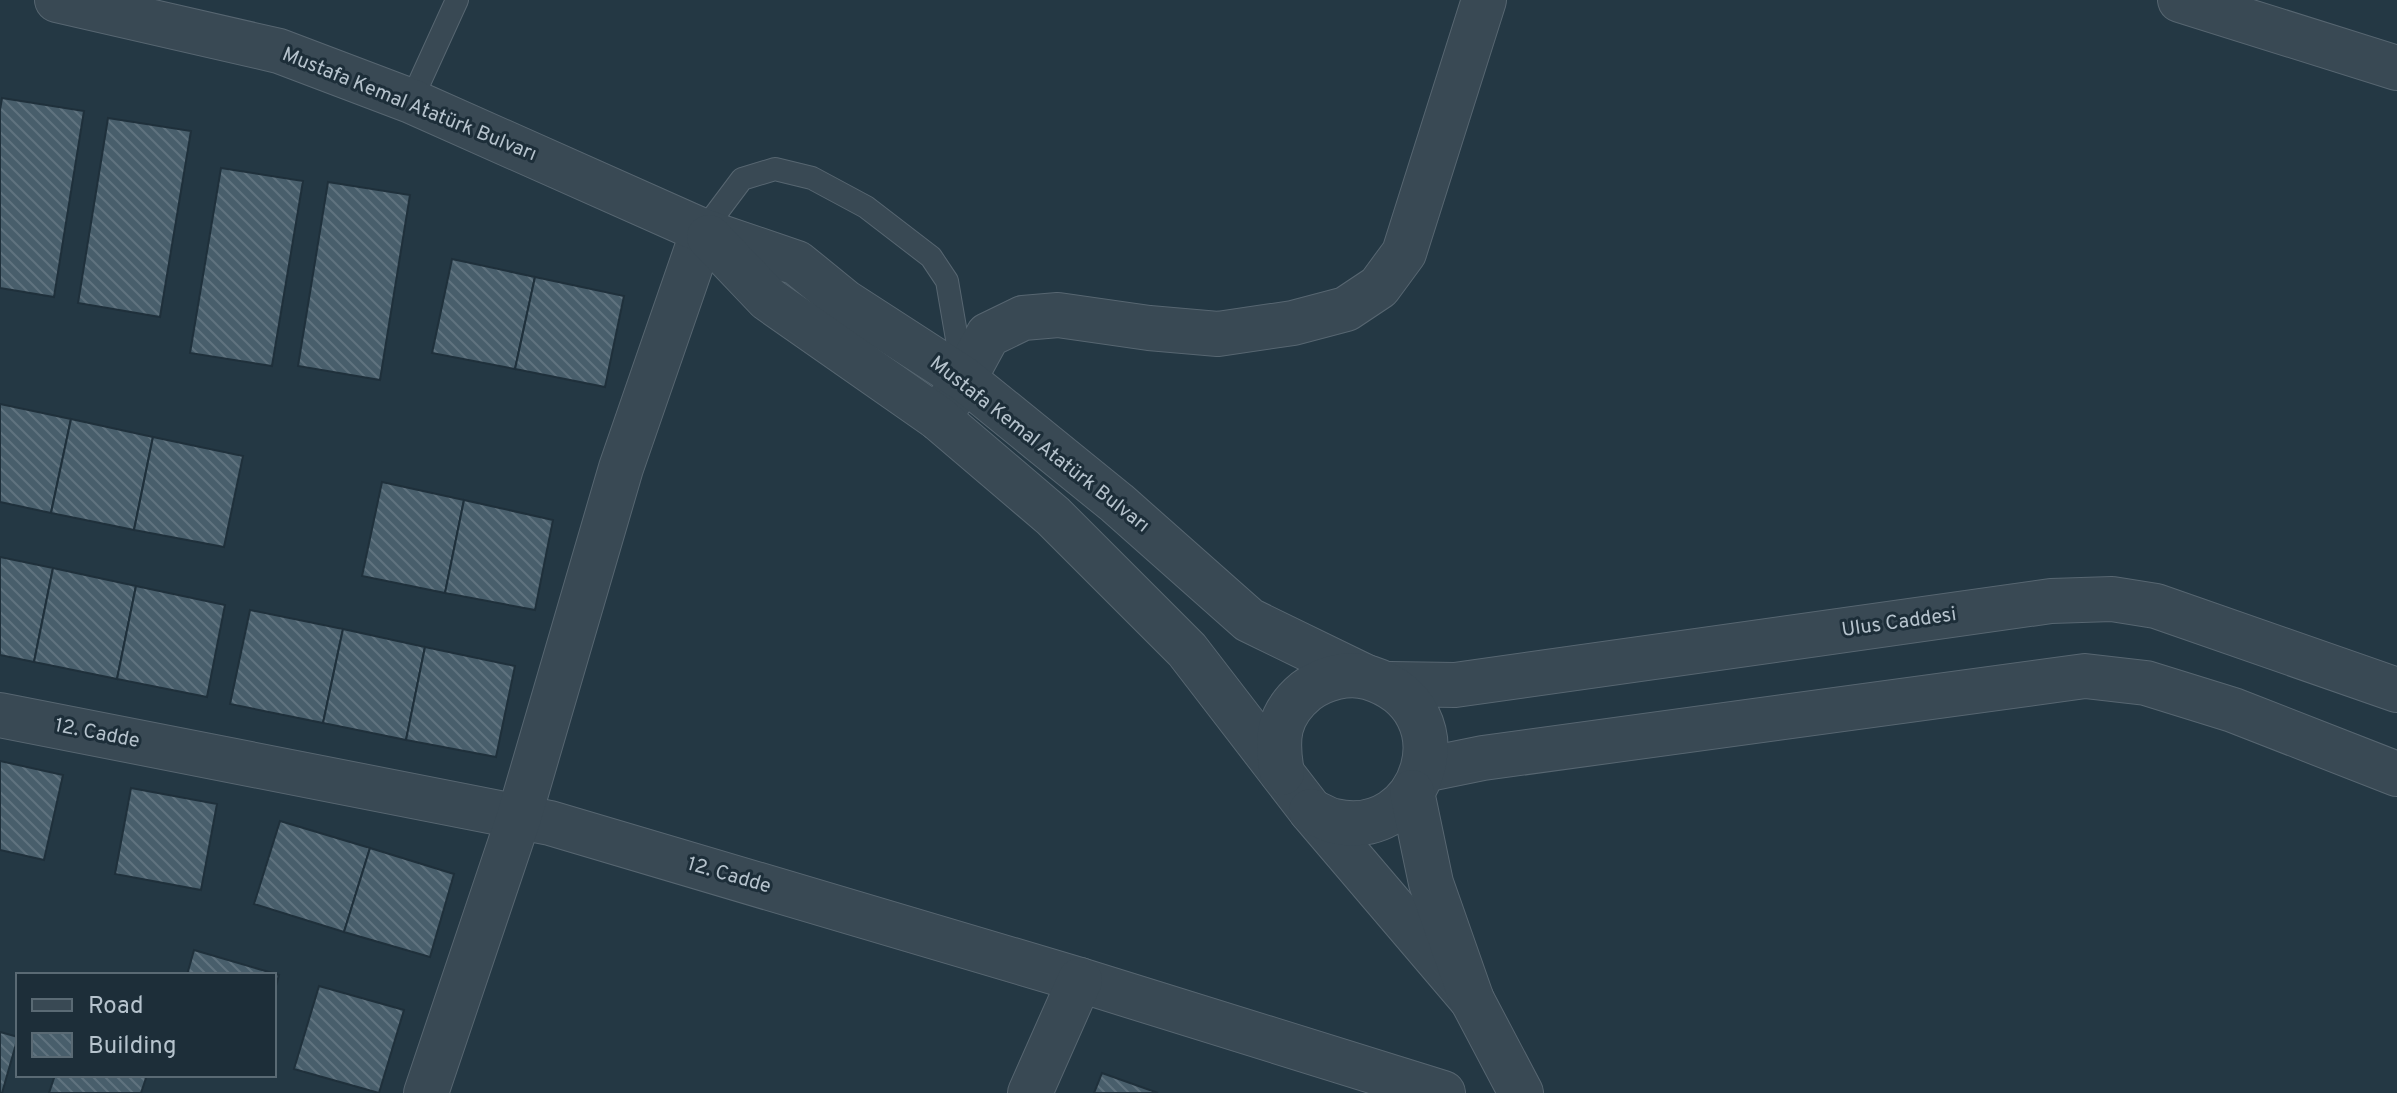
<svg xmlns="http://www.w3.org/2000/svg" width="2397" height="1093" font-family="Overpass,sans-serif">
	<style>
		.building { fill: url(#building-back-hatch); stroke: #1f303b; stroke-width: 2 }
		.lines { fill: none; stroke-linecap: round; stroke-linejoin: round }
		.service-casing { stroke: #576671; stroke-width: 24 }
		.minor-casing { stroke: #576671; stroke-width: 46 }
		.tertiary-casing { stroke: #576671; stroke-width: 46 }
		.service { stroke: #394954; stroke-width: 22 }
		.minor { stroke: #394954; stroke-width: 44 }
		.tertiary { stroke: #394954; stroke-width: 44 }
		.labels { text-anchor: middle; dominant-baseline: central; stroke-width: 6; stroke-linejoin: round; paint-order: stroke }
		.street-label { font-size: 20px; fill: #b6c3cd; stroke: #1d2e39 }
	</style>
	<defs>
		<pattern id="building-back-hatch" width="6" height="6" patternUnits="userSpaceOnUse" patternTransform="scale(2)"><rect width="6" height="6" fill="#485e6b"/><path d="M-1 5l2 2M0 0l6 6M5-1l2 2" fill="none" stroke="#60737f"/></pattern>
	</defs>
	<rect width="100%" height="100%" fill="#243844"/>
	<g class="building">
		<polygon points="2,98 84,111 54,297 0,288 0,110"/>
		<polygon points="108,118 191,131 160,317 78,303"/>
		<polygon points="221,168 303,181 272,366 190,353"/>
		<polygon points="328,182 410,195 380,380 298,366"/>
		<polygon points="452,259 535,277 515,369 432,353"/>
		<polygon points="535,277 624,296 605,387 515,369"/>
		<polygon points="0,404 71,419 51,513 0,502"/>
		<polygon points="71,419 153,437 134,530 51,513"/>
		<polygon points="153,437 243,456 224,547 134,530"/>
		<polygon points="382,482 464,500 445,593 362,576"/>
		<polygon points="464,500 553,520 535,610 445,593"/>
		<polygon points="0,557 53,568 34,662 0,655"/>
		<polygon points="53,568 136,586 117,679 34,662"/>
		<polygon points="136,586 225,605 207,697 117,679"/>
		<polygon points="250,610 343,629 323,723 230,704"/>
		<polygon points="343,629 425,647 406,740 323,723"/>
		<polygon points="425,647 515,666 496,757 406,740"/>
		<polygon points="0,761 63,775 44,860 0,850"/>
		<polygon points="131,788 217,804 201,890 115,874"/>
		<polygon points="280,821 370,848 344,932 254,904"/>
		<polygon points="370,848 454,874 430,957 344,932"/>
		<polygon points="194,950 279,975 274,993 274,975 187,975"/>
		<polygon points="319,986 404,1010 379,1093 294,1069"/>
		<polygon points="0,1032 18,1037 2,1093 0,1093"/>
		<polygon points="1102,1073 1158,1093 1094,1093"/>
		<polygon points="55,1075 147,1075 141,1093 49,1093"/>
	</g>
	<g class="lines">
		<defs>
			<g id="service">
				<polyline points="411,101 457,0"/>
				<polyline points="703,231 742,179 775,169 812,178 866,207 931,257 947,281 963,374"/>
			</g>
			<g id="minor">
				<polyline points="2180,0 2397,68"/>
				<polyline points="938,418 964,379 988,335 1023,318 1058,315 1149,328 1218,334 1293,323 1346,309 1379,287 1404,253 1484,0"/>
				<polyline points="0,715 550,823 1080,980 1443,1093"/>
				<polyline points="426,1093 519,817 621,468 703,231"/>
				<polyline points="1030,1093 1080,980"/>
			</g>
			<g id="tertiary">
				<polyline points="57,0 279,51 411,101 703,231 797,263 845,302 964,379 1117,503 1249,620 1364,676"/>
				<polyline points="709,237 768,299 938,418 1053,516 1187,650 1311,811 1472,1000"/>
				<polyline points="1390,684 1455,685 2051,601 2112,599 2156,606 2397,690"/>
				<polyline points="1424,770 1483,758 2085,676 2146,683 2233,710 2397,774"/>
				<path d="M1282,773C1276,739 1277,715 1306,691C1323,678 1349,671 1370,678C1467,709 1425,842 1334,821C1326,819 1318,814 1311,811"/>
				<polyline points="1412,792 1431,883 1472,1000 1521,1093"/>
			</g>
		</defs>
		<use href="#service" class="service-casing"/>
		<use href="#minor" class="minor-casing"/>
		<use href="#tertiary" class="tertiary-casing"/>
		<use href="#service" class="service"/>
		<use href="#minor" class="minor"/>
		<use href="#tertiary" class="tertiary"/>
	</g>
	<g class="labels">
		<g class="street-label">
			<text transform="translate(409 105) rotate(22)">Mustafa Kemal Atatürk Bulvarı</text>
			<text transform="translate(1039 445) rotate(38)">Mustafa Kemal Atatürk Bulvarı</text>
			<text transform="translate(1899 623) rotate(-8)">Ulus Caddesi</text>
			<text transform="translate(97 734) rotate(11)">12. Cadde</text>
			<text transform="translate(729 876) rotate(16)">12. Cadde</text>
		</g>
	</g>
	<rect x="16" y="973" width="260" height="104" fill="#1d2e39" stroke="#5a6a74" stroke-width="2"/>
	<rect x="32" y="999" width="40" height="12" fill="#394954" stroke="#5a6a74" stroke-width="2"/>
	<text x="88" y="1013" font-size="24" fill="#b6c3cd">Road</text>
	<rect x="32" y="1033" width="40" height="24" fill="url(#building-back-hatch)" stroke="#5a6a74" stroke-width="2"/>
	<text x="88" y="1053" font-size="24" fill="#b6c3cd">Building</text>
</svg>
